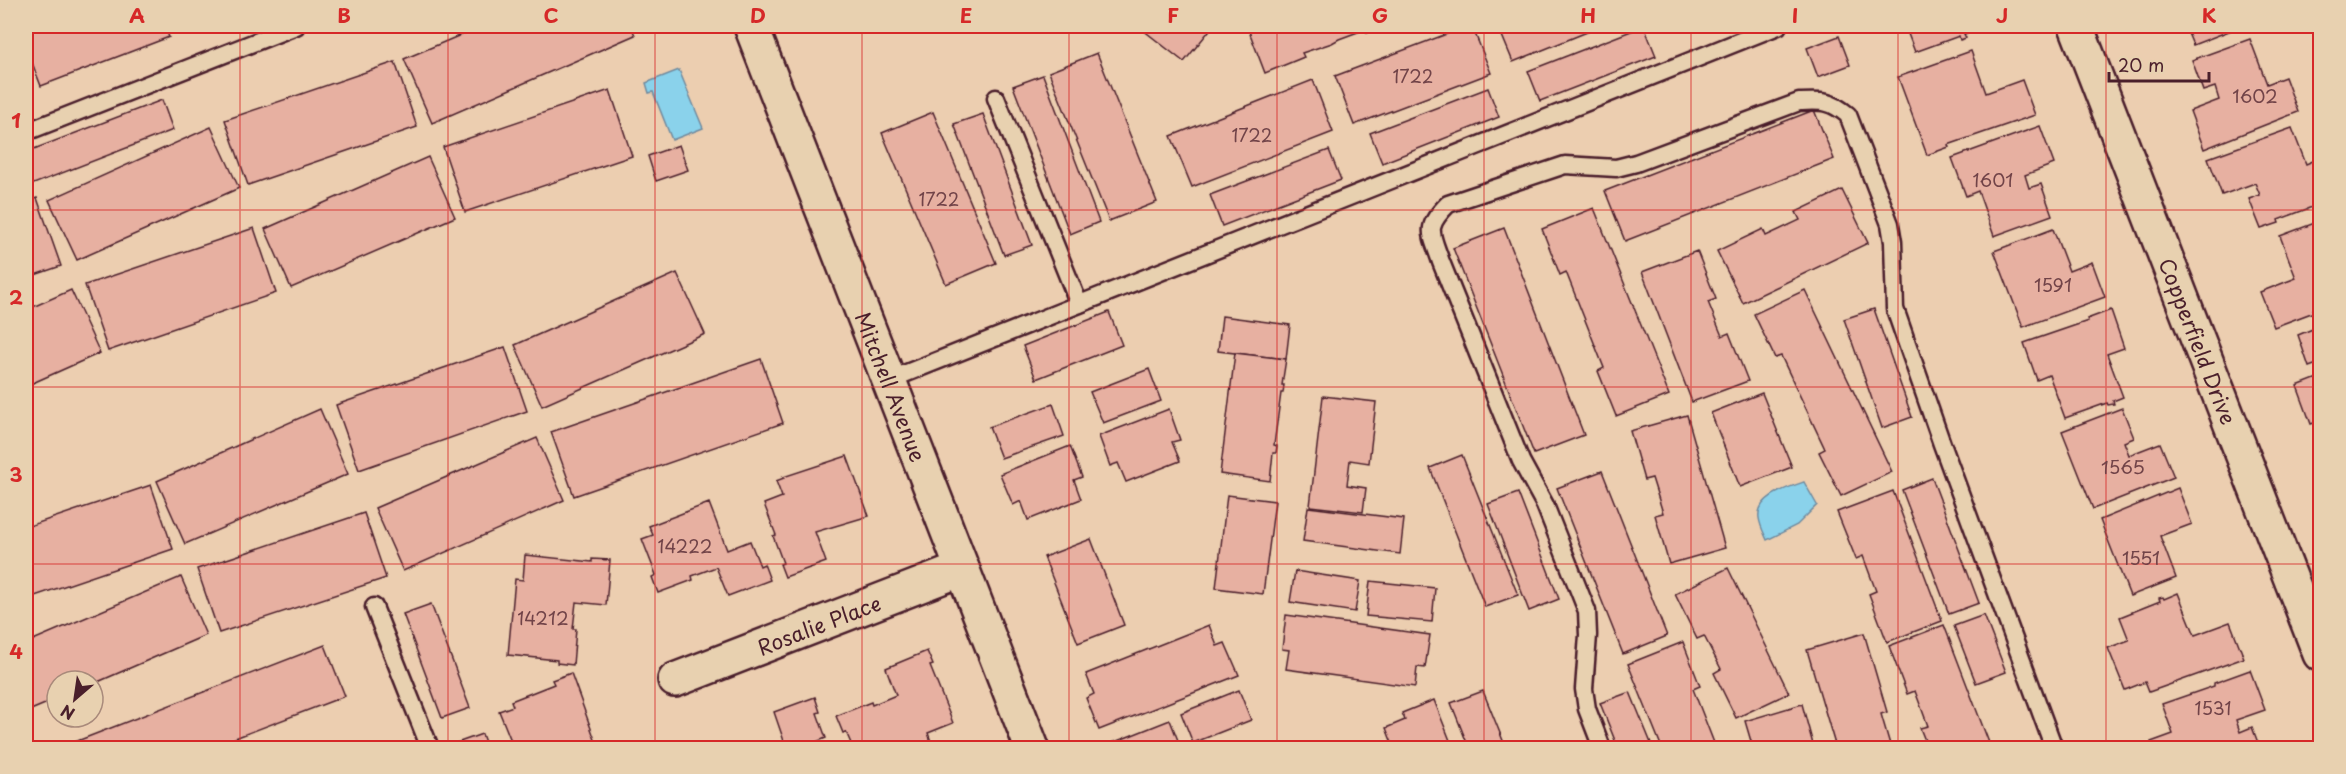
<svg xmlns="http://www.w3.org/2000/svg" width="2346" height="774" font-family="'Playpen Sans',sans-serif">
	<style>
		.water { fill: #8ad2eb; stroke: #708a9e; stroke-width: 1.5 }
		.building { fill: #e7b0a1; stroke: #4a1f2b; stroke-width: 1.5 }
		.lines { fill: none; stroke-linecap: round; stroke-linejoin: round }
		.lane-casing { stroke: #4a1f2b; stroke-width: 21 }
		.street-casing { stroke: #4a1f2b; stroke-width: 38 }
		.secondary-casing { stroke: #4a1f2b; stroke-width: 38 }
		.lane { stroke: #e8d1b0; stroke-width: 16 }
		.street { stroke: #e8d1b0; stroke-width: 33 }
		.secondary { stroke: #e8d1b0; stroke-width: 33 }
		.grid { fill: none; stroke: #d62828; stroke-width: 1.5; stroke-opacity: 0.55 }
		.labels { text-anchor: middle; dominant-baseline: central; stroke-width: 4.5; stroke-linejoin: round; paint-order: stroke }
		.number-label { font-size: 18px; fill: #714348 }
		.street-label { font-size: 21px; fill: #4a1f2b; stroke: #e8d1b0 }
		.neatline { fill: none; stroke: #d62828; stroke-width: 2 }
		.grid-label { font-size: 20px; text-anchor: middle; font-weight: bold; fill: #d62828 }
	</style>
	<rect width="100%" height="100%" fill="#ecceb0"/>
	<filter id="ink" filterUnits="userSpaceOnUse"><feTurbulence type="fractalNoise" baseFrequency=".0167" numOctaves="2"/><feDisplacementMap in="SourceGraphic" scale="12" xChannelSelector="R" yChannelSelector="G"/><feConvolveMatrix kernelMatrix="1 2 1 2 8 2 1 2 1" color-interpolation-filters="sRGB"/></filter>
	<g filter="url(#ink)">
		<g class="water">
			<polygon points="679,70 703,128 672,140 653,92 649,93 646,83"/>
			<path d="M1804,482L1817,505L1797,525L1767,540C1764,533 1760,526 1759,518C1756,497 1789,487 1804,482Z"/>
		</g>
		<g class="building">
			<polygon points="28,26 164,26 169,37 41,86 26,47 26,39 31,36"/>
			<polygon points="482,26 631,26 635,35 432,123 404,59"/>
			<polygon points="1138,26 1213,26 1184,62"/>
			<polygon points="1247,26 1386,26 1367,33 1366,29 1339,39 1332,43 1302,53 1304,57 1265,73"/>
			<polygon points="1468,26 1472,26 1491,73 1354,125 1335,76"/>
			<polygon points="1498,26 1602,26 1513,62"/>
			<polygon points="1644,26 1656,56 1540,101 1528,71"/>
			<polygon points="1905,26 1974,26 1976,30 1964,34 1966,38 1960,40 1959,36 1915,52"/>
			<polygon points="2185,26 2242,26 2193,45"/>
			<polygon points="1839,36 1850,65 1818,77 1807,48"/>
			<polygon points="2250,39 2267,84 2285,77 2298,112 2204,149 2190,111 2219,100 2215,87 2203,91 2192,60"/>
			<polygon points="1971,51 1986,93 2022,80 2035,115 1948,145 1949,147 1927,155 1898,77"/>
			<polygon points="1097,53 1157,202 1109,221 1049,72"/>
			<polygon points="395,62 417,127 248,185 225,120"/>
			<polygon points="1043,75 1099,222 1070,234 1013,86"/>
			<polygon points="1313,80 1333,132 1192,187 1171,136"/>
			<polygon points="1488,88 1499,117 1382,163 1370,133"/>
			<polygon points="610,90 632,156 465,212 443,147"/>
			<polygon points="162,100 173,130 26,187 26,152"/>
			<polygon points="1814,110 1834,159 1625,241 1605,191"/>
			<polygon points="933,112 996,263 946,284 882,133"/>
			<polygon points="983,114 1032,245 1004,255 954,124"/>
			<polygon points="2040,126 2054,164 2025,175 2029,188 2041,184 2052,215 1994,236 1978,191 1966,196 1952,158"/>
			<polygon points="211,127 239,188 77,260 49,200"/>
			<polygon points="2292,128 2306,164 2320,158 2320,204 2278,220 2279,223 2261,229 2249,199 2260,195 2255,183 2222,195 2208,158"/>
			<polygon points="679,145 688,170 656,181 648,156"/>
			<polygon points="1329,150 1341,180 1222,226 1210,195"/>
			<polygon points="428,157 455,217 291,288 265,229"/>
			<polygon points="1842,190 1868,243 1743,303 1717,251 1763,229 1766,236 1800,220 1796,212"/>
			<polygon points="37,198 61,266 26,278 26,202"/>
			<polygon points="1594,208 1669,395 1616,416 1598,371 1604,368 1566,272 1560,275 1542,229"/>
			<polygon points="2320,221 2320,307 2313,310 2314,312 2274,327 2260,292 2296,278 2280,236"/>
			<polygon points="254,228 276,293 108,351 85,285"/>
			<polygon points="1504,228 1584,435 1534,454 1453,248"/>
			<polygon points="2053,229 2069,271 2092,262 2105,297 2023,327 1994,251"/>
			<polygon points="1697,251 1716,299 1708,302 1722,336 1729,333 1748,381 1692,402 1642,272"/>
			<polygon points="677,273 705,334 542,406 515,345"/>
			<polygon points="71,290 100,353 26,386 26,310"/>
			<polygon points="1805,290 1892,472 1841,496 1819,452 1825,449 1781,356 1775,358 1754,314"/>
			<polygon points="1874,309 1912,417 1882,428 1844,319"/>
			<polygon points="2111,310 2124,348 2107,354 2123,397 2113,401 2114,404 2108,405 2107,403 2065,418 2049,375 2037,380 2024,343 2088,321 2087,319"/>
			<polygon points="1109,312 1122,345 1036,379 1023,346"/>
			<polygon points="1222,316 1290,325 1286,359 1218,351"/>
			<polygon points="2315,328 2316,330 2320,329 2320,363 2309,367 2298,335"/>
			<polygon points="505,347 527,411 359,470 336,405"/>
			<polygon points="1235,353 1286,359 1282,385 1284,385 1283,393 1281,393 1274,445 1277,446 1276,453 1273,453 1270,481 1220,474"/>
			<polygon points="761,359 783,423 574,496 551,432"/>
			<polygon points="1149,369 1161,401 1103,423 1090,392"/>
			<polygon points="2320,377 2320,421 2311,424 2297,386"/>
			<polygon points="1762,393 1792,467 1740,487 1711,413"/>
			<polygon points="1323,396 1376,402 1369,463 1350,460 1347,485 1366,488 1363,512 1310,506"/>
			<polygon points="1053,404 1064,436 1001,458 989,427"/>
			<polygon points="2122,408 2134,438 2124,442 2129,455 2160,443 2174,477 2093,509 2062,431"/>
			<polygon points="320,409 348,474 185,544 157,481"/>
			<polygon points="1169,409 1180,440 1172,442 1180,461 1126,482 1118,463 1110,466 1099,436"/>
			<polygon points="1687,415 1725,548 1669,564 1655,515 1663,513 1652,478 1644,480 1630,431"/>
			<polygon points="2320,430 2320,449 2314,433"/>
			<polygon points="537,438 564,500 403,571 375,508"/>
			<polygon points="1070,446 1082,477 1074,480 1081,499 1028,520 1021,501 1013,505 1000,474"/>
			<polygon points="1462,455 1518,595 1485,607 1430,468"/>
			<polygon points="847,456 869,516 815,532 826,562 785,577 780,564 783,563 773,536 776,535 764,504 782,497 776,481 784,478 783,477"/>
			<polygon points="1602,471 1667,636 1623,654 1557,488"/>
			<polygon points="1932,478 1979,603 1949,614 1902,490"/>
			<polygon points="151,485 173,549 26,599 26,527"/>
			<polygon points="2178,488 2192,524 2160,536 2176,578 2130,596 2100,520"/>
			<polygon points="1893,491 1942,621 1887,642 1869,594 1876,591 1863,556 1856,559 1837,512"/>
			<polygon points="1518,493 1559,599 1529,611 1488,504"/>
			<polygon points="1227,495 1275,501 1263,594 1216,588"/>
			<polygon points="709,503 727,550 750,541 760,566 764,564 770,580 728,596 716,567 692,576 693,580 658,593 652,577 656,575 642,539 653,535 649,526"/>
			<polygon points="1308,507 1404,519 1400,554 1303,541"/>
			<polygon points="364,513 386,578 219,633 197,569"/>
			<polygon points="1091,539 1124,625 1078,643 1044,557"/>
			<polygon points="525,555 592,562 592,559 610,560 606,605 576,602 573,629 576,629 573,665 557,663 557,660 508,655 515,579 523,580"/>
			<polygon points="1728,568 1789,693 1736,718 1714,673 1721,669 1704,636 1697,639 1675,594"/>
			<polygon points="1295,571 1360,581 1355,612 1290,602"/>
			<polygon points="181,577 206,635 93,684 93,681 57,681 57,699 26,712 26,643"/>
			<polygon points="1370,581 1435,588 1432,622 1366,616"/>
			<polygon points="2178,593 2195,635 2230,622 2244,658 2149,692 2145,682 2125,690 2108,648 2129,640 2120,617 2160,601 2159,598 2163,597 2164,599"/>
			<polygon points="431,604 470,708 442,718 403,614"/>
			<polygon points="1286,615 1430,635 1425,668 1417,667 1415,687 1286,669 1289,650 1282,649"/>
			<polygon points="1984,615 2006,672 1976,683 1954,626"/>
			<polygon points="1209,625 1217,646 1225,643 1239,675 1099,730 1086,698 1094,694 1086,674"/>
			<polygon points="1944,625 1991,748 1928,748 1920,728 1928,726 1915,691 1907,694 1889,646"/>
			<polygon points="1864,633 1887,712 1881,714 1891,748 1836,748 1807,650"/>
			<polygon points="1683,642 1700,686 1693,689 1716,748 1662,748 1628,664"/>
			<polygon points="325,645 345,696 209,748 68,748 67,745"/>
			<polygon points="927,651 933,665 930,666 953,723 928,733 933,747 929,748 853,748 846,732 843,733 836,716 871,702 872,705 896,695 886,668"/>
			<polygon points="2250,670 2265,710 2236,720 2240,732 2252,727 2260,748 2153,748 2151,742 2173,734 2162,704 2214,686 2214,683"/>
			<polygon points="571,673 598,748 514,748 499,711 513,706 511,701 554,684 552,680"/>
			<polygon points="1239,690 1251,720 1193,743 1181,713"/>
			<polygon points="1483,691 1506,748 1469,748 1451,703"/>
			<polygon points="1630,692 1653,748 1618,748 1600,703"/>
			<polygon points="815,697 820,712 817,713 826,738 803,747 804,748 766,748 784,741 774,712"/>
			<polygon points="1434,700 1453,748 1394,748 1386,728 1405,720 1402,713"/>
			<polygon points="1802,704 1814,748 1753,748 1745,721"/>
			<polygon points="1170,720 1181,748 1114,748 1112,743"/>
			<polygon points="482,734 487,748 456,748 454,744"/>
		</g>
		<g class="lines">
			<defs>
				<g id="lane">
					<polyline points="996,98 1079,304"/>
					<polyline points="26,132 296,26"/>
					<polyline points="889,380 1778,26"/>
					<polyline points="374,607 430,748"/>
					<path d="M1602,748L1587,709L1584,689L1588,635L1587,611L1545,505L1521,461L1441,262C1431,232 1424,228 1448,204L1565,165L1616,168L1636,163L1799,102C1822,101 1830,100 1848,115L1890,224L1893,242L1895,309L1942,444L2054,748"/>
				</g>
				<g id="street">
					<path id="s1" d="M2076,26L2320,654"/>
					<path id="s2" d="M675,680L962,569"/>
				</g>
				<g id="secondary">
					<path id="s3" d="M751,26L1032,748"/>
				</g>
			</defs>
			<use href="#lane" class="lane-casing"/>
			<use href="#street" class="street-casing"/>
			<use href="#secondary" class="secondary-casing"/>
			<use href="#lane" class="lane"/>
			<use href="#street" class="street"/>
			<use href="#secondary" class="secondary"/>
		</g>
	</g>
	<path class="grid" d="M240,26V748M448,26V748M655,26V748M862,26V748M1069,26V748M1277,26V748M1484,26V748M1691,26V748M1898,26V748M2106,26V748M26,210H2320M26,387H2320M26,564H2320"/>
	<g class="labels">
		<g class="number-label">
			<text x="1413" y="75">1722</text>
			<text x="2255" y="95">1602</text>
			<text x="1252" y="134">1722</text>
			<text x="1993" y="179">1601</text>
			<text x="939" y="198">1722</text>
			<text x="2053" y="284">1591</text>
			<text x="2123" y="466">1565</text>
			<text x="685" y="545">14222</text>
			<text x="2141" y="557">1551</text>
			<text x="543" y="617">14212</text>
			<text x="2213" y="707">1531</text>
		</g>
		<g class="street-label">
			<text stroke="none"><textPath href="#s1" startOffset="338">Copperfield Drive</textPath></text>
			<text stroke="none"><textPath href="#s3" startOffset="387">Mitchell Avenue</textPath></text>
			<text stroke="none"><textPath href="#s2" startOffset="154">Rosalie Place</textPath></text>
		</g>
	</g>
	<rect width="2346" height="774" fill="none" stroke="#e8d1b0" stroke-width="66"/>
	<g transform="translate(75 699) rotate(209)"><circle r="28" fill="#e8d1b0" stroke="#a98a7b" stroke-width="1.5"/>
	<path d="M0-4.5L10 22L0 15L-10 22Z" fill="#4a1f2b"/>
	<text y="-9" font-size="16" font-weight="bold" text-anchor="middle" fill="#4a1f2b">N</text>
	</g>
	<path d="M2109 72v9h100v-9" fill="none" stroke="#4a1f2b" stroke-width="3"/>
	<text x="2118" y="72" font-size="18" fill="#4a1f2b" stroke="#e8d1b0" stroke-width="4.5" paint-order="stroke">20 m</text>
	<rect x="33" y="33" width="2280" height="708" class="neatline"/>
	<g class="grid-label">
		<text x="137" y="23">A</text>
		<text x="344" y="23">B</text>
		<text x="551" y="23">C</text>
		<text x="758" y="23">D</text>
		<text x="966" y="23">E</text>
		<text x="1173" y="23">F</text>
		<text x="1380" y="23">G</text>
		<text x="1588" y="23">H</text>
		<text x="1795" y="23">I</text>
		<text x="2002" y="23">J</text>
		<text x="2209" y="23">K</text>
		<text x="16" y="128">1</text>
		<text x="16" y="305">2</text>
		<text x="16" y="482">3</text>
		<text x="16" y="659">4</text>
	</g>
</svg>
